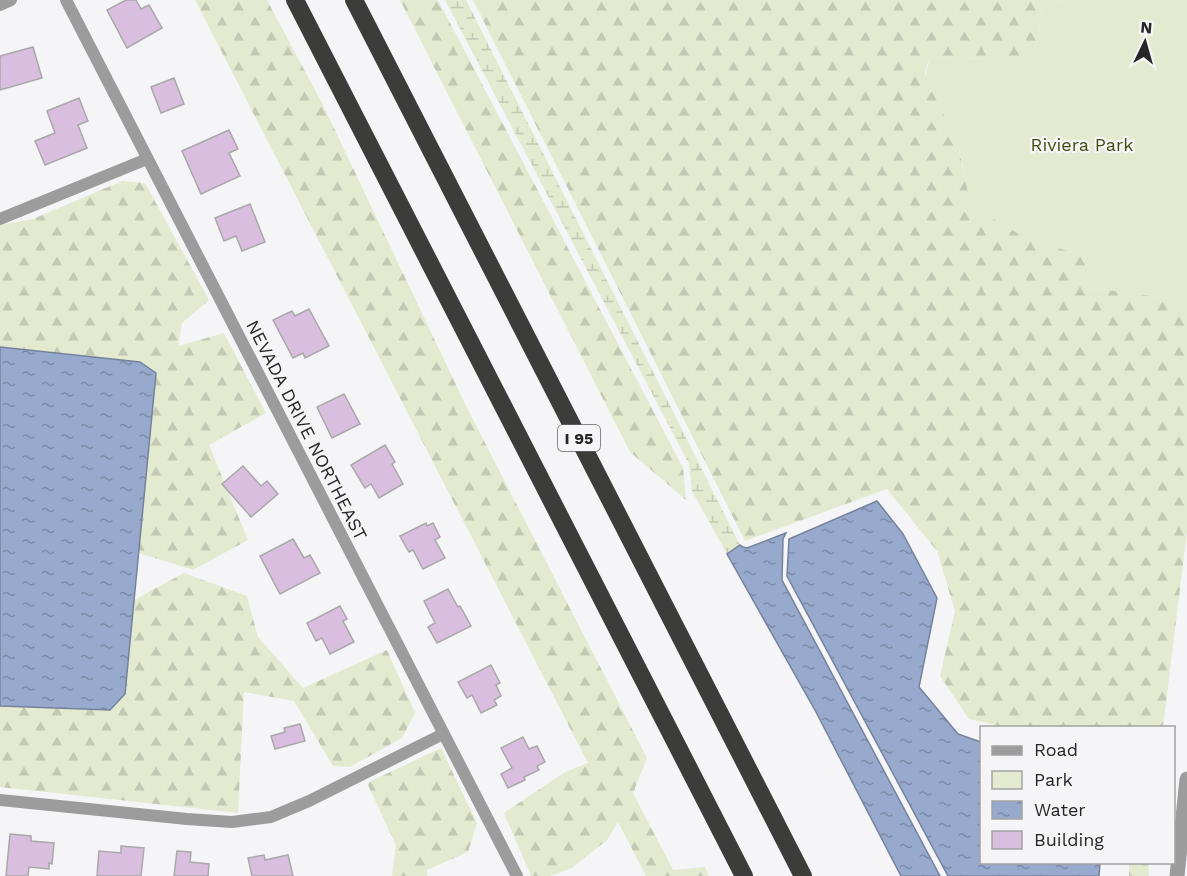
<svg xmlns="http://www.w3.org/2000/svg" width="1187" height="876" font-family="'Work Sans',sans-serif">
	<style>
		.green { fill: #e3ead0 }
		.forest { fill: url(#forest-firs) }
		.wetland { fill: url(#wetland-marsh) }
		.water { fill: url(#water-ripples); stroke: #75829b; stroke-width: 1.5 }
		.building { fill: #dabedf; stroke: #a9a8a9; stroke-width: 1.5 }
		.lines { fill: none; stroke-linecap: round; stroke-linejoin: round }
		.minor { stroke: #9d9c9c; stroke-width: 12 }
		.tertiary { stroke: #9d9c9c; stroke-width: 15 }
		.motorway { stroke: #3c3c3a; stroke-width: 18 }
		.labels { text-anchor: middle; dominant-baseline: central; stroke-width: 4.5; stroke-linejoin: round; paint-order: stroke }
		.shield { fill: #f5f5f7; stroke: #646465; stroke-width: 1.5 }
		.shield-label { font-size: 16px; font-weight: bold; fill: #262626 }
		.park-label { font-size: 18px; fill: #424d0d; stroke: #f5f5f7 }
		.street-label { font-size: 18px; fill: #262626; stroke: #f5f5f7 }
	</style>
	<defs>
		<pattern id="forest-firs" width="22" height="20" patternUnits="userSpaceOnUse" patternTransform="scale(1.5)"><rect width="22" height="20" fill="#e3ead0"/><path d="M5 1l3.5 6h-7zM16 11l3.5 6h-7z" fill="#c3c9b2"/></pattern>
		<pattern id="wetland-marsh" width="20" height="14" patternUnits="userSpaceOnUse" patternTransform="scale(1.5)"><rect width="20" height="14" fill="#e3ead0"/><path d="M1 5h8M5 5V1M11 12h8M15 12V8" fill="none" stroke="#c3c9b2"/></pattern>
		<pattern id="water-ripples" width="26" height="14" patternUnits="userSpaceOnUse" patternTransform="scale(1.5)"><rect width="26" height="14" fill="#97aacd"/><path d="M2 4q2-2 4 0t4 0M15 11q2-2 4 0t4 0" fill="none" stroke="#7b8aa6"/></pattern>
	</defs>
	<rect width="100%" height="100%" fill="#f5f5f7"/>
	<polygon class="green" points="1064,0 1187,0 1187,300 1088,288 1088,271 1083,256 1022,236 980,211 968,192 959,149 924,81 930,57 1017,60 1035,49 1043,6"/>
	<g class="forest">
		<polygon points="195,0 267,0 322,103 467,408 647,758 633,793 673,870 705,867 709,876 646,876 618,822 607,840 572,868 550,876 531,876 504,813 565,772 588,763"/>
		<polygon points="400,0 438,0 683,468 686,500 630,452"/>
		<path d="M473,0H1064L1043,6L1035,49L1017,60L930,57C925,72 919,84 935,94L959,150L968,192L980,211L1022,236L1083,256L1088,271V288L1187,300V532L1163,727L1009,728L969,719L940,676L955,611L937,551L887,489L745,541Z"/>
		<polygon points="122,181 145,183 209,300 182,323 178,346 224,333 266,413 209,445 248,540 193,570 139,553 156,373 140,362 0,347 0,225 33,219"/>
		<polygon points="184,573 247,596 258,637 303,688 387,650 415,713 402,738 350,767 333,766 294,701 244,692 238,813 0,787 0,706 110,710 125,694 134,600"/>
		<polygon points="441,748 477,823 468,852 427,870 427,876 392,876 396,845 367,783"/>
		<polygon points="1129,863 1148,863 1149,876 1129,876"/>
	</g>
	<polygon class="wetland" points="445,0 466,0 740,545 727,554 692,491 689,464"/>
	<g class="water">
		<polygon points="0,347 140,362 156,373 125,694 110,710 0,706"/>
		<polygon points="877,501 903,534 937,598 919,687 958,734 981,742 982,862 1100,863 1099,876 948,876 787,576 789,539"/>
		<polygon points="786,533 783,539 782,580 940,876 901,876 816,712 727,554 740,545 743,547 747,548"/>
	</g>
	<g class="building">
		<polygon points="126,0 136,0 141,9 149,5 162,28 127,48 107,10"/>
		<polygon points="33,47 42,78 0,90 0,56"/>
		<polygon points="174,78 184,104 161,113 151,87"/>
		<polygon points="79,98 88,121 78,125 87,148 45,165 35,141 55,133 47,111"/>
		<polygon points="229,130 238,149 229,153 240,176 201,194 182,151"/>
		<polygon points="250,204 265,242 242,251 236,236 224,241 215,218"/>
		<polygon points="309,309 329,346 305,358 303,353 293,358 273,320 292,311 295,316"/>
		<polygon points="344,394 360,424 332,438 317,407"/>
		<polygon points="385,445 395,462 392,464 403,484 379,498 371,484 365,488 351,465"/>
		<polygon points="243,466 261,486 267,481 278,494 251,517 222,484"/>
		<polygon points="426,523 427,526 433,523 440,537 435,540 445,558 423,569 413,550 409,552 400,536"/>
		<polygon points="293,539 304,558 310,555 320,573 280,594 260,556"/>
		<polygon points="448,589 458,607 460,606 471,626 437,643 428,627 435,623 424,601"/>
		<polygon points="340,606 347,619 343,621 354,642 330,654 322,638 316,641 307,623"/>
		<polygon points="491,665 500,683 496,685 501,696 494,700 497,705 481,713 472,695 467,698 458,682"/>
		<polygon points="300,724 305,741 275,749 271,736 285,732 284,728"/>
		<polygon points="523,737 529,749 537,746 545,762 537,766 539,770 524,777 525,780 508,788 501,774 512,768 501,748"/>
		<polygon points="10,834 31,836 31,841 54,843 52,864 49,863 49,869 29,867 28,876 6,876"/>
		<polygon points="121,846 144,848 141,876 97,876 99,851 121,853"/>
		<polygon points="177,851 191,852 190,862 209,864 208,876 174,876"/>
		<polygon points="264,855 265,860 288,855 293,876 252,876 248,858"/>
	</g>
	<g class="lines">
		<g class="minor">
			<polyline points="66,0 517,876"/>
			<polyline points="0,5 11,0"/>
			<polyline points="0,219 147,159"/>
			<polyline points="0,800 187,819 232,822 271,817 309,801 443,734"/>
		</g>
		<polyline class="tertiary" points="1177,876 1187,779"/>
		<g class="motorway">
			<polyline points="295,0 744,876"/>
			<polyline points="354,0 803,876"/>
		</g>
	</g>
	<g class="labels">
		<rect class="shield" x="558" y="425" width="42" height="26" rx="4.5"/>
		<g class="shield-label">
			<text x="579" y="438">I 95</text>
		</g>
		<g class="park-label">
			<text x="1082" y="144">Riviera Park</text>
		</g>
		<g class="street-label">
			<text transform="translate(307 430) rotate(63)">NEVADA DRIVE NORTHEAST</text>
		</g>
	</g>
	<rect x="980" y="726" width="195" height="138" fill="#f5f5f7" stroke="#a2a2a3" stroke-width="1.5"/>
	<rect x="992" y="746" width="30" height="9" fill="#9d9c9c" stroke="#a2a2a3" stroke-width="1.5"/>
	<text x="1034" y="756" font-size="18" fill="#262626">Road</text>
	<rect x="992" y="771" width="30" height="18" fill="#e3ead0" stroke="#a2a2a3" stroke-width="1.5"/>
	<text x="1034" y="786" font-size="18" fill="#262626">Park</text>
	<rect x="992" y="801" width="30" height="18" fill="url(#water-ripples)" stroke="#a2a2a3" stroke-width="1.5"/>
	<text x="1034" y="816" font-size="18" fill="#262626">Water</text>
	<rect x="992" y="831" width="30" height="18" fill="#dabedf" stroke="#a2a2a3" stroke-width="1.5"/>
	<text x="1034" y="846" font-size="18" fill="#262626">Building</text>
	<g transform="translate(1145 42) rotate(5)" stroke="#f5f5f7" stroke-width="4.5" paint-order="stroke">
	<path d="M0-4.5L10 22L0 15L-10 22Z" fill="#262626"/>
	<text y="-9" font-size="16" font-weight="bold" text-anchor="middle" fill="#262626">N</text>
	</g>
</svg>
